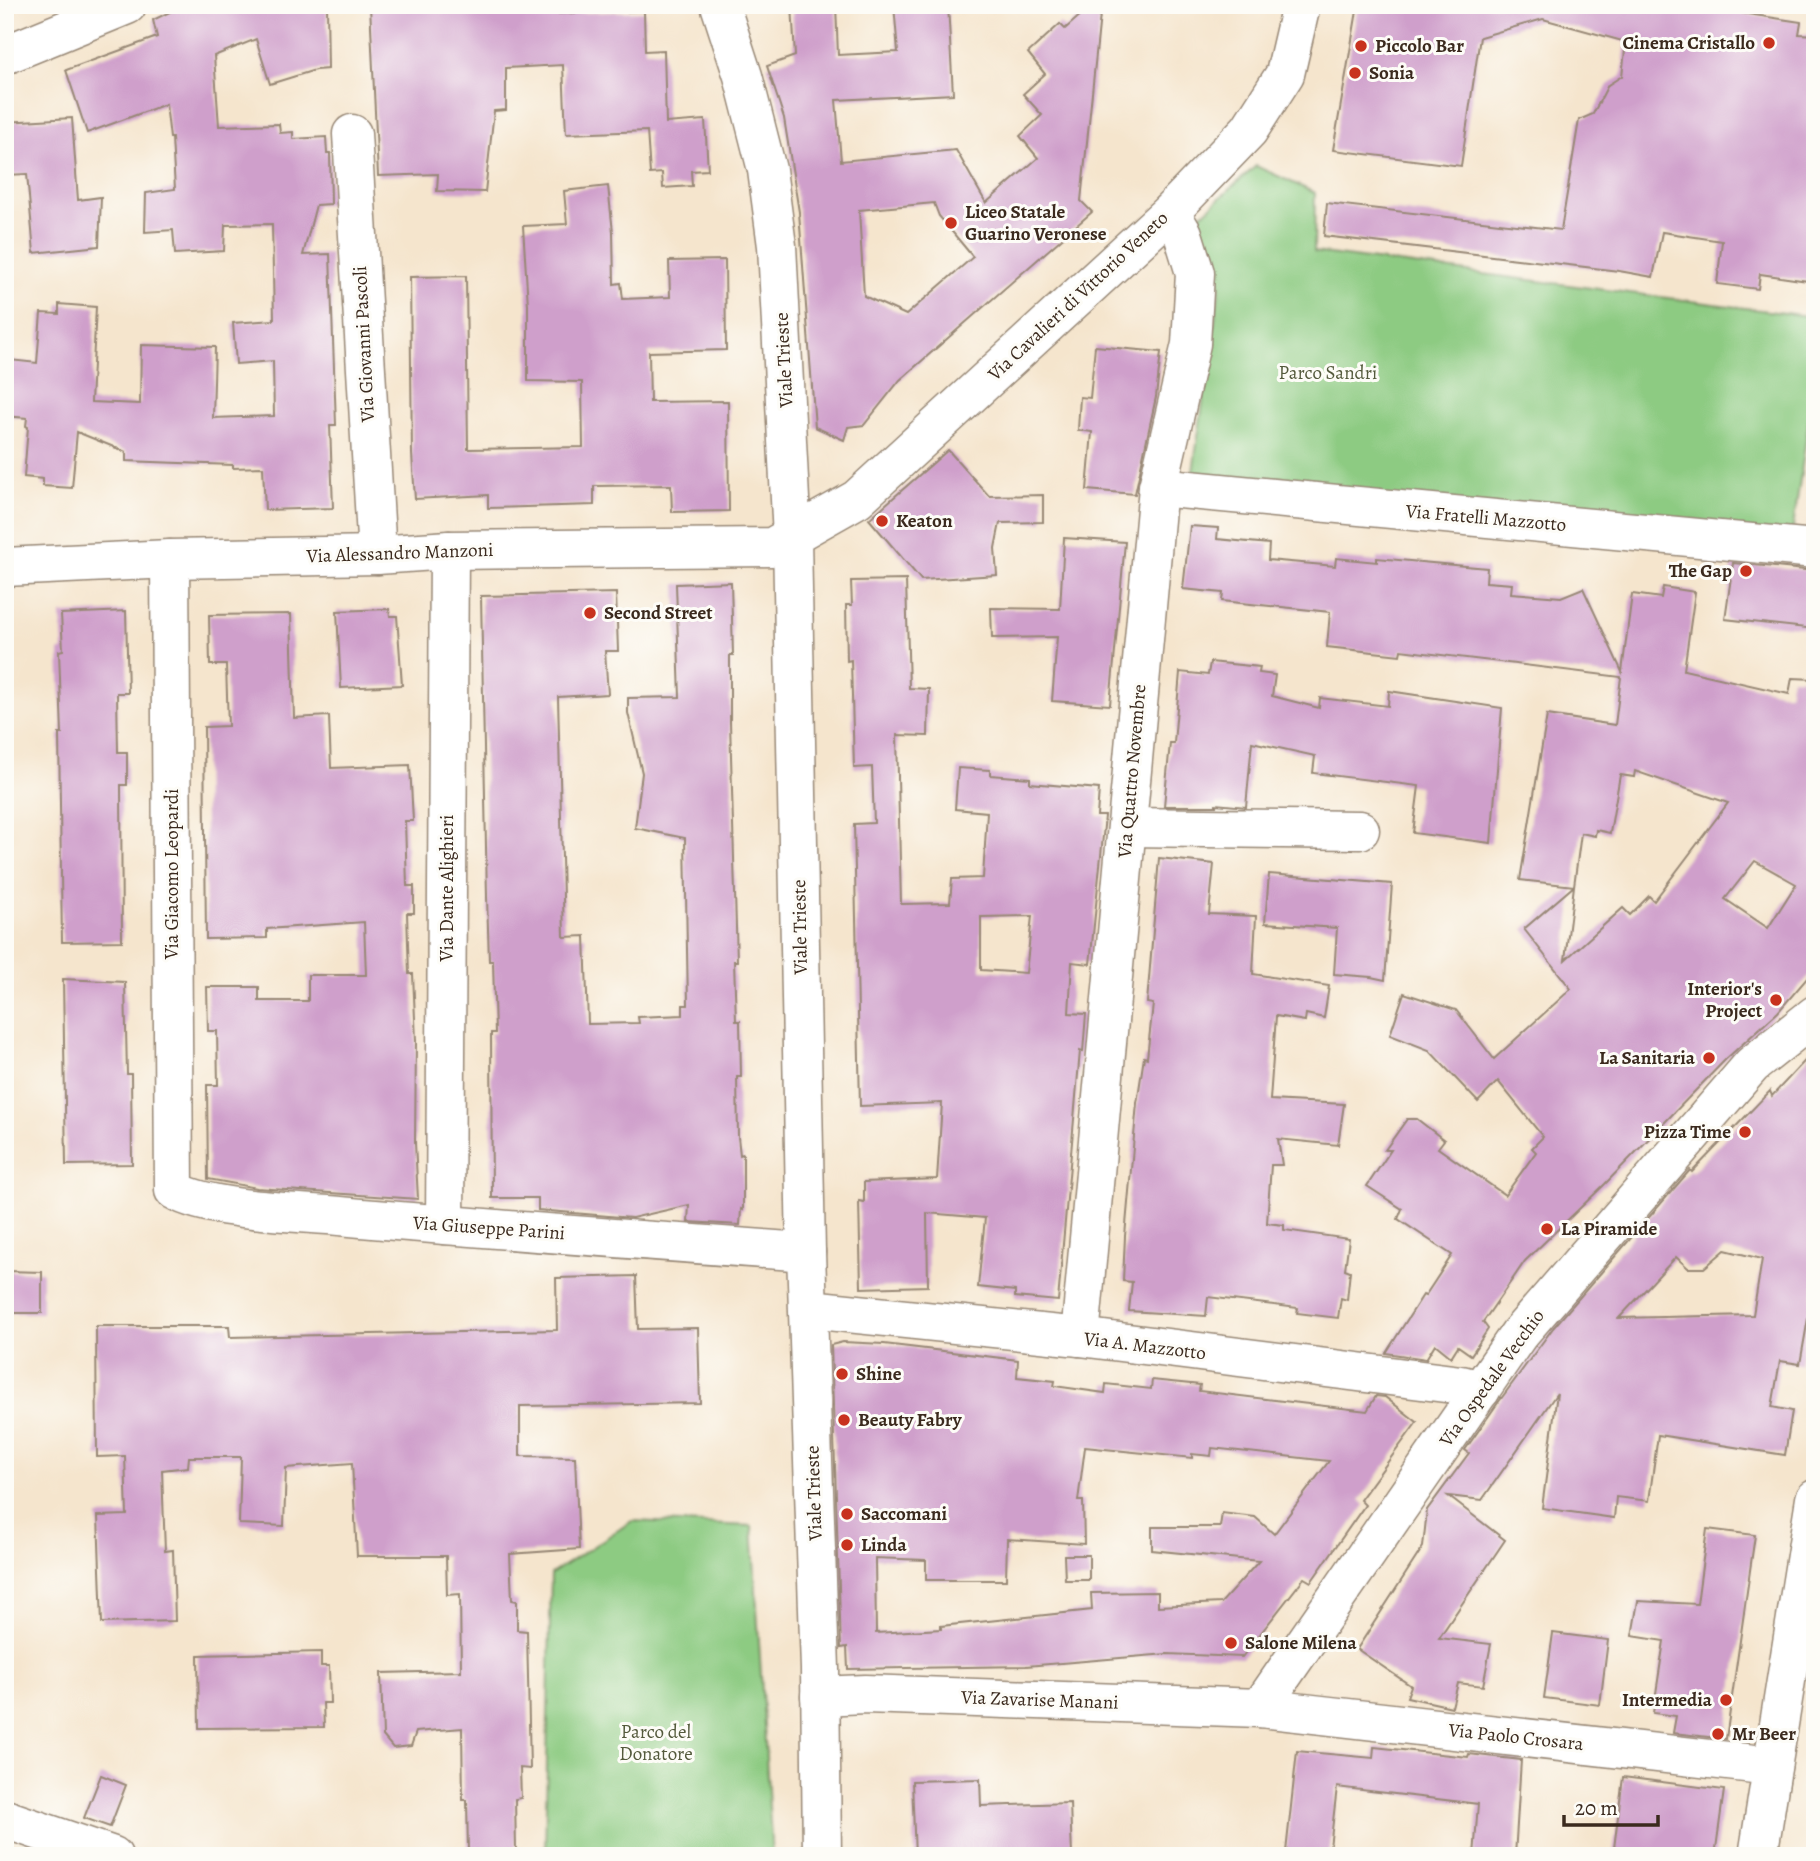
<svg xmlns="http://www.w3.org/2000/svg" width="1820" height="1861" font-family="Alegreya,serif">
	<style>
		.green { fill: #8dcb82; stroke: #647a50; stroke-width: 2 }
		.building { fill: #cf9fcb; fill-rule: evenodd }
		.lines { fill: none; stroke-linecap: round; stroke-linejoin: round }
		.minor-casing { stroke: #988876; stroke-width: 41 }
		.minor { stroke: #fff; stroke-width: 38 }
		.poi-dot { fill: #c8321e; stroke: #fdfcf7; stroke-width: 2.5 }
		.labels { text-anchor: middle; dominant-baseline: central; stroke-width: 6; stroke-linejoin: round; paint-order: stroke }
		.poi-label { font-size: 19px; font-weight: bold; fill: #3b2a1e; stroke: #fdfcf7; text-anchor: start }
		.street-label { font-size: 19px; fill: #3b2a1e; stroke: #fdfcf7 }
		.park-label { font-size: 19px; fill: #545a3c; stroke: #fdfcf7 }
	</style>
	<rect width="100%" height="100%" fill="#fdfcf7"/>
	<filter id="ink" filterUnits="userSpaceOnUse"><feTurbulence type="fractalNoise" baseFrequency=".0143" numOctaves="2"/><feDisplacementMap in="SourceGraphic" scale="14" xChannelSelector="R" yChannelSelector="G"/><feConvolveMatrix kernelMatrix="1 2 1 2 8 2 1 2 1" color-interpolation-filters="sRGB"/></filter>
	<filter id="wash" filterUnits="userSpaceOnUse"><feTurbulence type="fractalNoise" baseFrequency=".00686" numOctaves="4" result="noise"/><feDisplacementMap in="SourceGraphic" scale="28" xChannelSelector="R" yChannelSelector="G"/><feGaussianBlur stdDeviation="1.57" result="paint"/><feColorMatrix in="noise" values="0 0 0 0 0 0 0 0 0 0 0 0 0 0 0 0 0 1.4 0 .05"/><feComposite in="paint" operator="in"/></filter>
	<g filter="url(#wash)">
		<rect width="100%" height="100%" fill="#f5e5cd"/>
		<g class="green">
			<polygon points="1256,166 1315,193 1314,252 1815,317 1815,378 1791,541 1192,478 1220,285 1194,221"/>
			<polygon points="632,1521 752,1526 772,1856 545,1856 551,1574"/>
		</g>
		<g id="blocks">
			<g class="building">
				<polygon points="184,5 327,5 328,69 315,70 270,84 256,39 214,56 219,126 279,124 280,133 293,132 293,139 326,137 327,153 330,153 331,204 316,205 303,255 330,254 336,425 330,425 333,508 265,510 263,467 233,468 233,465 126,461 126,452 77,432 72,488 43,486 43,479 24,477 28,427 26,426 27,418 5,416 5,364 9,364 10,360 37,363 41,313 59,314 59,304 96,307 91,402 140,404 141,345 215,347 213,418 274,416 273,361 236,364 233,323 274,320 272,224 225,225 224,251 175,254 173,230 145,232 146,193 175,189 172,138 170,138 166,104 87,133 66,70 157,37 153,20"/>
				<polygon points="370,5 492,5 515,7 518,15 644,11 645,51 664,50 666,123 705,120 708,170 691,171 692,186 663,188 662,173 650,174 647,131 566,134 563,65 506,68 506,110 494,111 485,192 437,191 438,174 378,176"/>
				<path d="M792,5H836L838,55L898,52L894,5H948L953,94L836,100L841,161L956,150L986,203L1038,158L1020,136L1042,115L1023,94L1045,74L1028,53L1060,24L1065,29L1092,5H1101L1081,201L1092,212L900,380L864,425L848,427L844,440L815,427L799,212L784,118L767,66L795,56ZM934,203L939,216L973,257L906,315L864,296L859,210Z"/>
				<polygon points="1358,5 1687,5 1801,22 1799,34 1815,35 1815,282 1760,274 1758,289 1717,284 1722,241 1662,232 1653,277 1619,271 1324,236 1327,203 1561,230 1579,120 1593,114 1608,85 1622,76 1626,42 1543,19 1480,37 1461,166 1333,150"/>
				<polygon points="72,118 78,200 101,197 99,246 34,253 27,174 5,175 5,122"/>
				<polygon points="608,186 613,232 614,284 621,283 623,299 670,297 669,261 725,260 726,350 649,352 650,402 728,401 729,511 672,512 671,485 594,486 594,505 488,508 488,495 415,499 412,454 410,277 466,276 468,449 583,447 582,382 528,381 528,305 523,226 567,224 564,191"/>
				<polygon points="1095,346 1161,352 1156,397 1135,494 1087,490 1092,432 1078,430 1080,397 1090,398"/>
				<polygon points="948,450 989,496 1043,495 1043,522 1000,523 995,548 997,575 921,580 869,519"/>
				<path d="M1190,526L1218,528L1217,539L1269,544L1268,560L1335,566L1336,558L1377,562V558L1487,568L1486,582L1512,584L1511,593L1561,597L1583,588L1622,672L1632,594L1661,598L1663,587L1695,592L1684,670L1789,694L1792,678L1815,679V969L1778,1012L1726,1059L1605,1184L1525,1261L1483,1322L1488,1329L1471,1355L1458,1346L1451,1357L1435,1344L1426,1359L1386,1353L1423,1295L1425,1296L1452,1255L1398,1219L1402,1209L1367,1186L1391,1150H1385L1407,1119H1417L1444,1140L1438,1148L1505,1195L1536,1152L1532,1148L1543,1137L1498,1081L1478,1102L1429,1050L1390,1035L1404,993L1456,1010L1494,1059L1571,989L1524,929L1574,886L1565,960L1623,908L1630,915L1649,896L1654,901L1728,803L1635,771L1634,777L1620,775L1610,833L1596,830L1595,836L1581,833L1574,886L1520,880L1547,715L1615,725L1621,677L1401,650L1400,655L1327,647L1330,612L1222,601L1223,593L1183,589ZM1755,861L1796,884L1768,928L1725,899Z"/>
				<polygon points="1064,538 1125,542 1110,705 1052,701 1057,637 992,638 991,608 1060,609"/>
				<polygon points="1733,563 1815,571 1815,629 1725,619"/>
				<path d="M906,580L909,688L929,689L928,736L897,735L901,904L950,903L952,879L983,878L987,812L955,809L958,768L990,770V775L1030,778V783L1099,789L1097,816H1105L1090,964L1072,962L1069,1013L1086,1014L1083,1052L1080,1051L1058,1301L1015,1297V1291L978,1287L985,1218L927,1213L928,1286L861,1288L859,1201L864,1202V1182L937,1179L942,1103L860,1106L854,824L874,823L872,767L854,768L851,660L847,661L846,605H852L851,581ZM1032,916L1026,973L981,970V917Z"/>
				<polygon points="731,582 733,655 730,655 730,722 737,961 734,961 736,1021 740,1021 741,1077 737,1077 738,1137 740,1155 743,1154 743,1210 741,1209 740,1225 688,1222 689,1205 632,1218 538,1210 538,1198 492,1198 491,1033 495,1033 493,961 489,961 487,897 481,596 616,593 618,651 605,651 608,694 558,697 564,937 585,936 588,1024 639,1023 638,1017 683,1015 683,1005 688,1005 685,838 635,828 642,773 628,713 628,698 680,697 676,584"/>
				<polygon points="389,609 390,616 397,616 402,685 341,688 337,611"/>
				<polygon points="126,611 128,693 117,693 118,752 127,752 127,785 121,785 122,941 62,942 59,734 62,734 59,651 63,650 61,614"/>
				<polygon points="291,614 294,718 329,716 331,768 410,765 413,821 405,821 407,886 414,886 414,913 407,913 409,974 413,974 416,1041 415,1143 418,1199 257,1188 208,1179 207,1085 218,1085 217,1031 208,1031 207,987 259,987 259,1001 308,1001 308,975 366,975 364,922 267,929 267,938 206,939 204,727 228,726 226,665 210,665 209,615"/>
				<polygon points="1210,662 1260,667 1259,673 1275,675 1272,696 1319,708 1320,698 1388,706 1389,691 1502,708 1491,843 1413,833 1419,786 1313,773 1315,756 1252,742 1246,807 1216,804 1216,806 1164,806 1170,743 1174,743 1180,672 1208,675"/>
				<polygon points="1159,858 1214,864 1209,914 1256,916 1253,974 1329,986 1324,1018 1306,1014 1305,1021 1276,1016 1270,1100 1344,1104 1338,1145 1278,1139 1282,1165 1271,1165 1267,1223 1284,1225 1284,1230 1349,1239 1345,1269 1350,1271 1347,1300 1341,1298 1338,1318 1297,1313 1298,1308 1208,1297 1206,1316 1129,1311 1132,1282 1123,1281 1125,1236 1137,1103 1144,1057 1147,1058 1153,1004 1147,1003"/>
				<polygon points="1269,874 1392,884 1385,980 1371,977 1334,974 1337,928 1265,923"/>
				<polygon points="63,979 125,982 127,1074 131,1074 132,1164 66,1165"/>
				<path d="M1815,1050V1279L1800,1364L1780,1361L1772,1407L1792,1411L1785,1455L1658,1435L1649,1501L1616,1497L1614,1518L1542,1508L1557,1393L1482,1500L1448,1496L1505,1540L1439,1638L1491,1644L1483,1686L1458,1683L1452,1707L1407,1697L1411,1686L1357,1649L1423,1547L1427,1510L1469,1453L1465,1450L1495,1407L1553,1328L1690,1170L1692,1172L1770,1091L1772,1096ZM1725,1250L1762,1259L1753,1315L1619,1318L1676,1257L1688,1268H1704Z"/>
				<polygon points="5,1271 42,1272 42,1313 5,1313"/>
				<polygon points="636,1276 638,1329 698,1328 700,1403 520,1406 520,1456 575,1457 579,1549 510,1554 512,1600 517,1601 517,1630 527,1631 530,1769 520,1768 521,1798 515,1799 516,1850 468,1852 467,1800 463,1800 462,1728 416,1732 411,1746 393,1748 383,1736 381,1673 461,1671 460,1594 447,1595 446,1556 357,1556 352,1463 286,1468 284,1526 239,1524 241,1457 189,1457 188,1467 162,1470 165,1551 173,1550 175,1621 102,1623 98,1516 127,1515 125,1456 97,1457 96,1326 229,1326 230,1337 557,1330 556,1278"/>
				<path d="M843,1342L884,1344L1018,1360L1017,1377L1055,1381L1054,1386L1105,1393L1106,1384L1151,1389L1152,1380L1200,1385L1199,1391L1367,1411L1376,1396L1385,1397L1417,1422L1360,1500L1365,1505L1311,1582L1304,1578L1242,1657L1167,1654L1026,1666L848,1669L847,1647L841,1648L831,1345ZM1085,1447L1192,1458V1454L1211,1456L1212,1448L1329,1461L1274,1534L1255,1517L1222,1513L1220,1527H1152V1550L1259,1561L1221,1603L1158,1606V1592L1091,1593L1092,1610L941,1626V1629L876,1633L875,1558L926,1560V1580H1006L1007,1539L1084,1544L1083,1501H1078Z"/>
				<polygon points="1707,1529 1755,1535 1726,1739 1673,1733 1676,1716 1653,1713 1664,1641 1632,1636 1638,1601 1697,1604"/>
				<polygon points="1064,1555 1089,1555 1089,1580 1065,1580"/>
				<polygon points="1553,1633 1608,1640 1600,1705 1544,1698"/>
				<polygon points="321,1652 321,1666 329,1666 330,1703 323,1703 324,1727 199,1728 198,1655"/>
				<polygon points="1374,1747 1468,1757 1469,1754 1521,1760 1515,1856 1474,1856 1478,1804 1337,1787 1329,1856 1308,1856 1286,1852 1297,1751 1373,1758"/>
				<polygon points="101,1775 126,1785 110,1827 84,1818"/>
				<polygon points="1623,1777 1724,1790 1715,1856 1613,1856"/>
				<polygon points="980,1779 981,1806 1070,1803 1072,1856 915,1856 912,1781"/>
			</g>
		</g>
	</g>
	<g filter="url(#ink)">
		<use href="#blocks" fill-opacity="0" stroke="#988876" stroke-width="2"/>
		<g class="lines">
			<defs>
				<g id="minor">
					<polyline points="720,5 743,76 767,170 777,246 792,538 806,1252 820,1669 822,1856"/>
					<polyline points="5,55 127,5"/>
					<polyline points="352,134 377,555"/>
					<polyline points="1158,487 1815,549"/>
					<path d="M170,559L174,1190C210,1211 297,1212 340,1216C496,1230 651,1241 806,1252"/>
					<polyline points="5,567 170,559 377,555 449,550 772,547 857,499 1170,212 1249,130 1285,74 1301,5"/>
					<polyline points="1128,827 1360,830"/>
					<polyline points="445,1225 449,550"/>
					<polyline points="809,1309 1080,1337 1461,1385 1481,1390"/>
					<polyline points="1080,1337 1158,487 1191,344 1195,273 1183,234 1170,212"/>
					<polyline points="820,1696 865,1694 1260,1708 1772,1766"/>
					<polyline points="1260,1708 1519,1334 1752,1065 1815,1015"/>
					<polyline points="5,1819 113,1856"/>
					<polyline points="1758,1856 1815,1499"/>
				</g>
			</defs>
			<use href="#minor" class="minor-casing"/>
			<use href="#minor" class="minor"/>
		</g>
	</g>
	<g class="poi-dot">
		<circle cx="1769" cy="43" r="7"/>
		<circle cx="1361" cy="46" r="7"/>
		<circle cx="1355" cy="73" r="7"/>
		<circle cx="951" cy="223" r="7"/>
		<circle cx="882" cy="521" r="7"/>
		<circle cx="1746" cy="571" r="7"/>
		<circle cx="590" cy="613" r="7"/>
		<circle cx="1776" cy="1000" r="7"/>
		<circle cx="1709" cy="1058" r="7"/>
		<circle cx="1745" cy="1132" r="7"/>
		<circle cx="1547" cy="1229" r="7"/>
		<circle cx="842" cy="1374" r="7"/>
		<circle cx="844" cy="1420" r="7"/>
		<circle cx="847" cy="1514" r="7"/>
		<circle cx="847" cy="1545" r="7"/>
		<circle cx="1231" cy="1643" r="7"/>
		<circle cx="1726" cy="1700" r="7"/>
		<circle cx="1718" cy="1734" r="7"/>
	</g>
	<g class="labels">
		<g class="poi-label">
			<text x="1755" y="43" text-anchor="end">Cinema Cristallo</text>
			<text x="1375" y="46">Piccolo Bar</text>
			<text x="1369" y="73">Sonia</text>
			<text x="965" y="212">Liceo Statale<tspan x="965" dy="22">Guarino Veronese</tspan></text>
			<text x="896" y="521">Keaton</text>
			<text x="1732" y="571" text-anchor="end">The Gap</text>
			<text x="604" y="613">Second Street</text>
			<text x="1762" y="989" text-anchor="end">Interior's<tspan x="1762" dy="22">Project</tspan></text>
			<text x="1695" y="1058" text-anchor="end">La Sanitaria</text>
			<text x="1731" y="1132" text-anchor="end">Pizza Time</text>
			<text x="1561" y="1229">La Piramide</text>
			<text x="856" y="1374">Shine</text>
			<text x="858" y="1420">Beauty Fabry</text>
			<text x="861" y="1514">Saccomani</text>
			<text x="861" y="1545">Linda</text>
			<text x="1245" y="1643">Salone Milena</text>
			<text x="1712" y="1700" text-anchor="end">Intermedia</text>
			<text x="1732" y="1734">Mr Beer</text>
		</g>
		<g class="street-label">
			<text transform="translate(1078 296) rotate(-43)">Via Cavalieri di Vittorio Veneto</text>
			<text transform="translate(364 344) rotate(-93)">Via Giovanni Pascoli</text>
			<text transform="translate(784 360) rotate(-93)">Viale Trieste</text>
			<text transform="translate(1486 518) rotate(5)">Via Fratelli Mazzotto</text>
			<text transform="translate(400 553) rotate(-2)">Via Alessandro Manzoni</text>
			<text transform="translate(1132 771) rotate(-85)">Via Quattro Novembre</text>
			<text transform="translate(172 874) rotate(-90)">Via Giacomo Leopardi</text>
			<text transform="translate(447 888) rotate(-90)">Via Dante Alighieri</text>
			<text transform="translate(800 927) rotate(-91)">Viale Trieste</text>
			<text transform="translate(489 1228) rotate(4)">Via Giuseppe Parini</text>
			<text transform="translate(1145 1346) rotate(7)">Via A. Mazzotto</text>
			<text transform="translate(1492 1378) rotate(-54)">Via Ospedale Vecchio</text>
			<text transform="translate(814 1493) rotate(-92)">Viale Trieste</text>
			<text transform="translate(1040 1700) rotate(2)">Via Zavarise Manani</text>
			<text transform="translate(1516 1737) rotate(6)">Via Paolo Crosara</text>
		</g>
		<g class="park-label">
			<text x="1328" y="373">Parco Sandri</text>
			<text x="656" y="1732">Parco del<tspan x="656" dy="22">Donatore</tspan></text>
		</g>
	</g>
	<rect width="1820" height="1861" fill="none" stroke="#fdfcf7" stroke-width="28"/>
	<path d="M1564 1815v10h94v-10" fill="none" stroke="#3b2a1e" stroke-width="3.5"/>
	<text x="1575" y="1815" font-size="21" fill="#3b2a1e" stroke="#fdfcf7" stroke-width="5" paint-order="stroke">20 m</text>
</svg>
